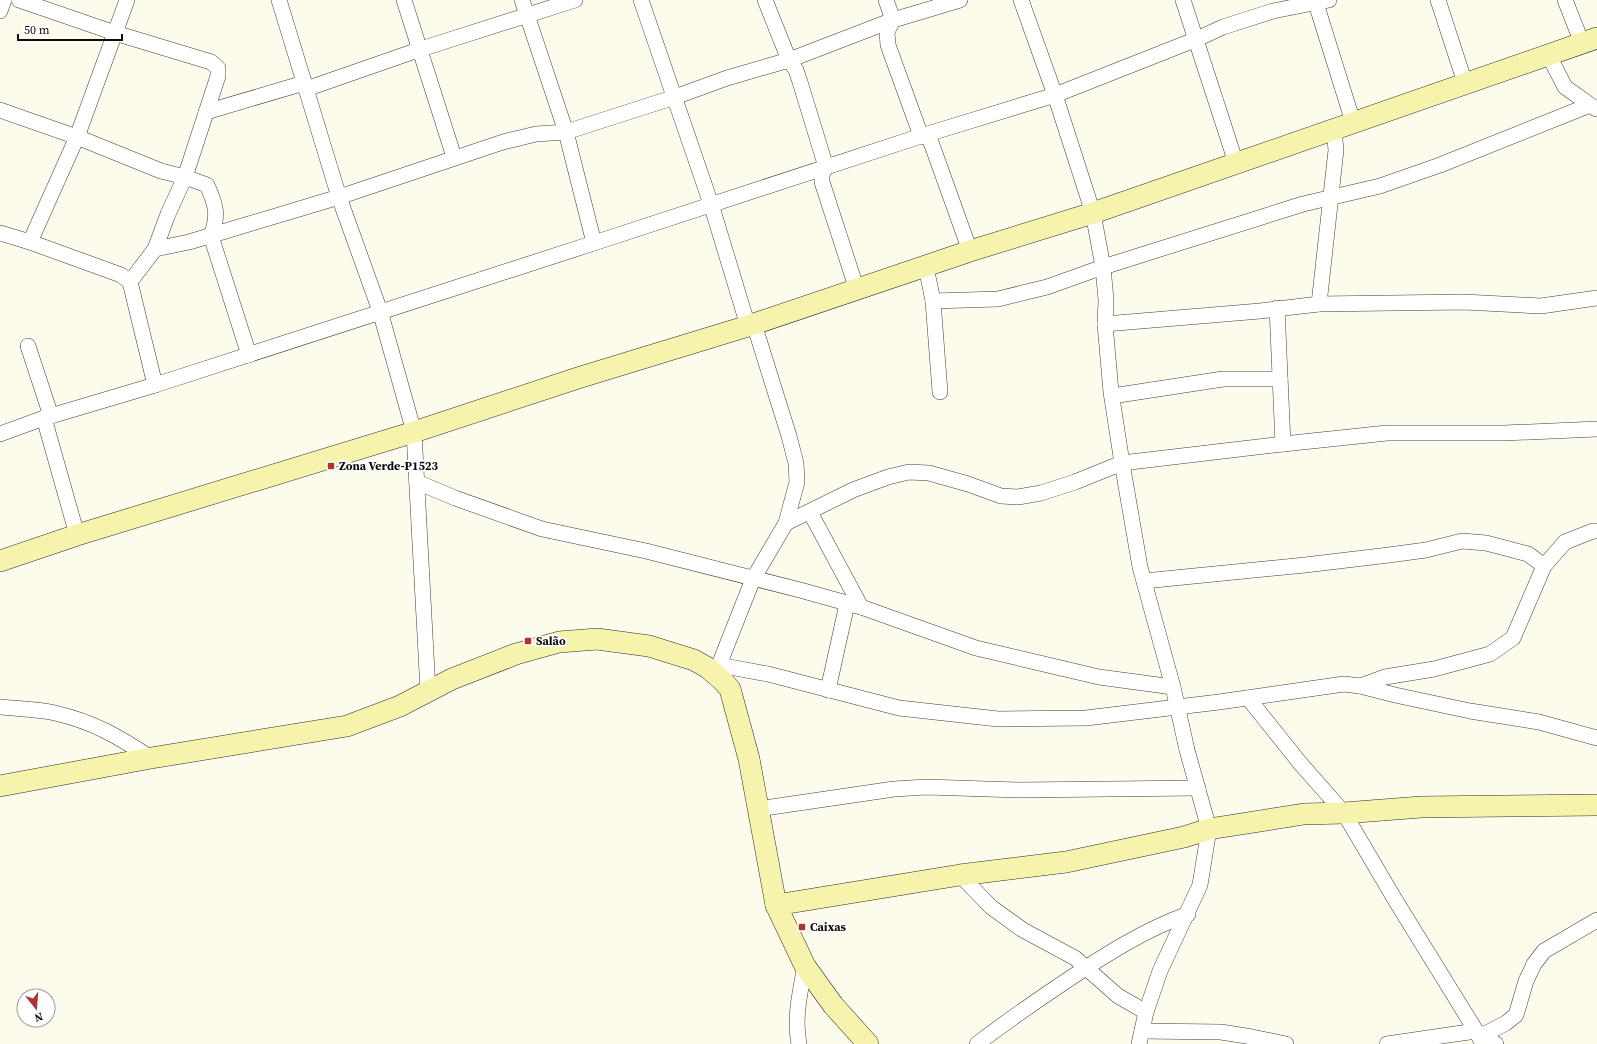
<svg xmlns="http://www.w3.org/2000/svg" width="1597" height="1044" font-family="'Source Serif 4',serif">
	<style>
		.lines { fill: none; stroke-linecap: round; stroke-linejoin: round }
		.street-casing { stroke: #3e3e3e; stroke-width: 16 }
		.secondary-casing { stroke: #2d2d2d; stroke-width: 22 }
		.street { stroke: #fff; stroke-width: 15 }
		.secondary { stroke: #f6f3ad; stroke-width: 21 }
		.poi-dot { fill: #ac3432; stroke: #fff; stroke-width: 1.5 }
		.labels { text-anchor: middle; dominant-baseline: central; stroke-width: 4; stroke-linejoin: round; paint-order: stroke }
		.poi-label { font-size: 12px; font-weight: bold; fill: #0b0b0b; stroke: #fff; text-anchor: start }
	</style>
	<rect width="100%" height="100%" fill="#fdfbeb"/>
	<g class="lines">
		<defs>
			<g id="street">
				<polyline points="19,0 115,33 211,62 218,68 218,76 185,177 168,214 155,249"/>
				<polyline points="279,0 339,197 380,311 414,432 428,691"/>
				<polyline points="404,0 454,157"/>
				<polyline points="522,0 566,132 594,243"/>
				<polyline points="641,0 711,204 748,326"/>
				<polyline points="765,0 789,60 796,70 800,82 826,167 822,174 822,182 857,290"/>
				<polyline points="886,0 893,20 887,32 888,45 921,136 929,138 932,145 970,251"/>
				<polyline points="1021,0 1055,95 1093,213 1103,267 1106,300 1105,324 1111,392 1122,463 1140,567 1173,687 1187,750 1209,829 1200,885 1160,971 1146,1012 1139,1044"/>
				<polyline points="1183,0 1236,163"/>
				<polyline points="1315,0 1353,122"/>
				<polyline points="1438,0 1465,83"/>
				<polyline points="1565,0 1582,43"/>
				<polyline points="0,11 4,0"/>
				<polyline points="1548,54 1565,87 1596,109"/>
				<polyline points="306,89 421,49 575,0"/>
				<path d="M0,110L77,137L161,171L185,177L207,185C216,205 219,215 211,236L249,355"/>
				<polyline points="206,112 304,83"/>
				<polyline points="0,233 30,242 121,275 130,282 155,385"/>
				<polyline points="30,242 77,137 127,0"/>
				<polyline points="926,267 933,301 998,299 1047,287 1103,267 1303,204 1380,186 1440,165 1590,105"/>
				<polyline points="130,282 155,249 189,242 339,197 503,142 536,134 566,132 675,97 727,78 789,60 893,20 960,0"/>
				<polyline points="933,301 940,392"/>
				<polyline points="1319,304 1336,150 1334,130"/>
				<polyline points="1277,308 1283,444"/>
				<polyline points="1105,324 1260,311 1319,304 1464,302 1541,306 1597,298"/>
				<polyline points="28,346 51,416"/>
				<polyline points="1112,396 1223,379 1280,379"/>
				<polyline points="44,418 77,535"/>
				<polyline points="0,434 44,418 155,385 594,243 921,136 1055,95 1197,39 1223,27 1273,11 1329,0"/>
				<polyline points="417,482 455,498 542,529 646,551 800,590 861,607 976,648 1099,677 1173,687"/>
				<polyline points="810,512 861,607"/>
				<polyline points="786,523 853,490 888,477 909,472 929,473 968,484 1001,496 1018,497 1041,493 1075,482 1122,463 1283,444 1387,433 1504,433 1597,429"/>
				<polyline points="1144,581 1305,565 1389,555 1426,550 1462,541 1486,543 1528,554 1544,566"/>
				<polyline points="719,665 753,579 786,523 797,482 796,463 789,436 754,324"/>
				<polyline points="708,668 719,665 768,674 899,708 998,719 1086,718 1219,702 1344,684 1360,686 1395,695 1470,711 1539,722 1597,738"/>
				<polyline points="1360,686 1385,677 1434,669 1490,654 1513,638 1544,566 1565,542 1593,531 1597,531"/>
				<polyline points="828,690 847,604"/>
				<polyline points="1248,698 1300,763 1344,813 1394,898 1476,1031 1483,1044"/>
				<path d="M0,707C18,709 37,709 55,713C94,722 119,737 151,758"/>
				<polyline points="758,809 894,789 926,787 1020,790 1198,788"/>
				<polyline points="960,875 991,907 1023,930 1075,958 1118,996 1146,1012"/>
				<polyline points="1142,1031 1221,1032 1252,1037 1286,1044"/>
				<polyline points="1483,1035 1506,1023 1516,1015 1526,981 1534,964 1544,951 1597,920"/>
				<path d="M799,1044C794,1018 800,992 805,966"/>
				<path d="M977,1044C1006,1022 1036,1001 1066,981C1105,955 1144,930 1188,914"/>
				<polyline points="1387,1044 1476,1031 1496,1044"/>
			</g>
			<g id="secondary">
				<polyline points="0,561 77,535 414,432 581,377 748,326 970,251 1093,213 1597,38"/>
				<polyline points="0,786 151,758 347,726 400,706 452,679 516,654 559,642 597,639 649,646 694,660 708,668 722,680 730,689 749,759 776,905 805,966 833,1005 868,1044"/>
				<polyline points="776,905 960,875 1066,862 1184,837 1209,829 1304,814 1344,813 1421,807 1597,805"/>
			</g>
		</defs>
		<use href="#street" class="street-casing"/>
		<use href="#secondary" class="secondary-casing"/>
		<use href="#street" class="street"/>
		<use href="#secondary" class="secondary"/>
	</g>
	<g class="poi-dot">
		<rect x="327" y="462" width="8" height="8" rx="2"/>
		<rect x="524" y="637" width="8" height="8" rx="2"/>
		<rect x="798" y="923" width="8" height="8" rx="2"/>
	</g>
	<g class="labels">
		<g class="poi-label">
			<text x="339" y="466">Zona Verde-P1523</text>
			<text x="536" y="641">Salão</text>
			<text x="810" y="927">Caixas</text>
		</g>
	</g>
	<g transform="translate(36 1008) rotate(163)"><circle r="19" fill="#ffffff" stroke="#9d9d9d"/>
	<path d="M0-3L7 15L0 10L-7 15Z" fill="#ac3432"/>
	<text y="-6" font-size="11" font-weight="bold" text-anchor="middle" fill="#0b0b0b">N</text>
	</g>
	<path d="M18 34v6h104v-6" fill="none" stroke="#0b0b0b" stroke-width="2"/>
	<text x="24" y="34" font-size="12" fill="#0b0b0b" stroke="#ffffff" stroke-width="3" paint-order="stroke">50 m</text>
</svg>
